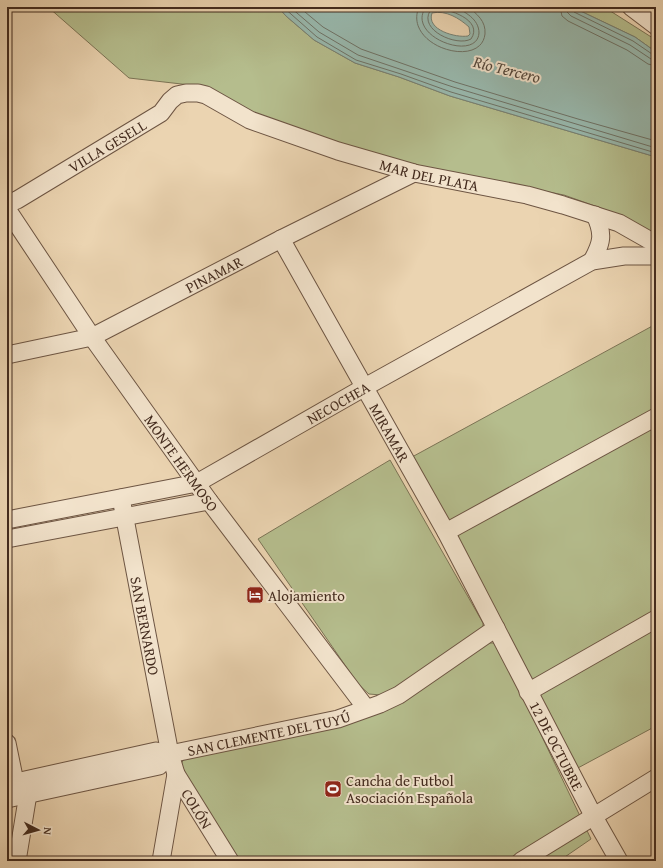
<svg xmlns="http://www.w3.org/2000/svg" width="663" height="868" font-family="'Gentium Book Plus',serif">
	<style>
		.green { fill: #b5bd8d; stroke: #7c7456 }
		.water { fill: #98b8ad; stroke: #768074; fill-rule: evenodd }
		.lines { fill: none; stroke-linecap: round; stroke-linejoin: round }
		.shore { stroke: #6e7266; stroke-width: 1 }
		.minor-casing { stroke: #6d5543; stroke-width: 19 }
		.minor { stroke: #f2e3cc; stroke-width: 17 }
		.labels { text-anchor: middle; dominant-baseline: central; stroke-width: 4; stroke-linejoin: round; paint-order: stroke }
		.street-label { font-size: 15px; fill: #432b1e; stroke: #f2e3cc }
		.poi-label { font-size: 15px; fill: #432b1e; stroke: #f2e3cc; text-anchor: start }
		.water-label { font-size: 16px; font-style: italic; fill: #54473b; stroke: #f2e3cc }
	</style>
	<rect width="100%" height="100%" fill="#ebd4b1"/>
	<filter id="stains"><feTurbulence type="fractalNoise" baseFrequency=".005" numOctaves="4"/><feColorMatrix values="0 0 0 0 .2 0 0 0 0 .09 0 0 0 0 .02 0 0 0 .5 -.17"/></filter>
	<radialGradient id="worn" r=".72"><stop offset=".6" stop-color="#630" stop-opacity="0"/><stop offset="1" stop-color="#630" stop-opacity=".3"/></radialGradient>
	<g class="green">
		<polygon points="48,7 278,7 286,16 314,40 355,63 399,77 450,96 656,157 656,236 620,215 564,195 400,163 250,117 199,86 129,78"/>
		<polygon points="572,7 604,7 656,40 656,52 635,37"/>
		<polygon points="656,324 656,726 576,769 412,457"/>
		<polygon points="390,460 483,623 483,627 403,683 381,695 369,694 358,684 258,539"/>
		<polygon points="489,643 493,643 499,647 591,839 559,861 239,861 181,769 182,762 185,759 307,732"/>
	</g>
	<path class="water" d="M278,7H572L635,37L656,52V157L450,96L399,77L355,63L314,40L286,16ZM432,13C446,10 459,18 469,27L470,34L468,36C456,38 426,30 432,13Z"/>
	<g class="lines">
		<g class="shore">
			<polyline points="283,7 317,37 356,60 401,74 451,92 656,153"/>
			<polyline points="290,7 319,32 358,55 453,87 656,148"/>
			<polyline points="299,7 323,27 361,49 455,82 578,119 656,141"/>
			<path d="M419,7C402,46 481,70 485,34C486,21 477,14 468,7"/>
			<path d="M426,7C404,36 477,63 479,33C479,19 465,12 455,7"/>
			<polyline points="560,7 562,16 568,21 627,50 648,64 656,66"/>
			<polyline points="566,7 567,12 571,16 630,45 651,59 656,60"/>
			<polyline points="571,7 572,10 574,12 633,41 652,54 656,55"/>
			<path d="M435,9C448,8 484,20 471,39C457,47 418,30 430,11Z"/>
		</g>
		<defs>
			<g id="minor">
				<polyline points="631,7 656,26"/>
				<path id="s1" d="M7,204L17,200L161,113L170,101L177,95L186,93H198L206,95L250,120L338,151L414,173L527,195L563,205L619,223L656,244"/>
				<path id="s2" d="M7,209L92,337L209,501L366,708"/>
				<path id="s3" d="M281,239L446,532L594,817L619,861"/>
				<path d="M592,261C602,243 604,234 595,215"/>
				<path id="s4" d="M7,355L92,337L281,239L414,173"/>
				<path id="s5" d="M121,498L170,754L176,774L230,861"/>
				<path id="s6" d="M7,520L197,483L365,387L592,261L624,256H656"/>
				<polyline points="446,532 656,417"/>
				<polyline points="7,539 209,501"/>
				<polyline points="528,692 656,619"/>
				<polyline points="7,743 15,782 28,794 17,861"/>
				<path id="s7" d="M7,784L156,751L170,754L338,719L380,704L399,695L496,628"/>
				<polyline points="7,799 159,766 170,754"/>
				<polyline points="161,861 176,774"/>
				<polyline points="521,861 656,778"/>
			</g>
		</defs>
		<use href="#minor" class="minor-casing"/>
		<use href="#minor" class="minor"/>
	</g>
	<defs>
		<symbol id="hotel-square" viewBox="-11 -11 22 22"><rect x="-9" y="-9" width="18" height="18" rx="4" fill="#8f2418" stroke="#f2e3cc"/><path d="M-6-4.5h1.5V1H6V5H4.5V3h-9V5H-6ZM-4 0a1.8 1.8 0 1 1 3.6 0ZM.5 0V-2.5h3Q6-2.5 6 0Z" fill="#fff"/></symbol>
		<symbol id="stadium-square" viewBox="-11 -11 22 22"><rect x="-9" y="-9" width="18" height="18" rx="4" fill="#8f2418" stroke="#f2e3cc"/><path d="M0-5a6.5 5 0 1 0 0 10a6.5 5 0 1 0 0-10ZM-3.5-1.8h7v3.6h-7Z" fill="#fff"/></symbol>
	</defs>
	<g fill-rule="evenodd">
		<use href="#hotel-square" x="245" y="585" width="20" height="20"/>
		<use href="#stadium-square" x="323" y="779" width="20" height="20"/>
	</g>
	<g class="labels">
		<g class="street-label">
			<text stroke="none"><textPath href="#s1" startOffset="116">VILLA GESELL</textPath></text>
			<text stroke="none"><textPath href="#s1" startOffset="471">MAR DEL PLATA</textPath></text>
			<text stroke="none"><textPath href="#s4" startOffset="224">PINAMAR</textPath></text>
			<text stroke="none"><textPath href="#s6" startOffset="356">NECOCHEA</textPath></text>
			<text stroke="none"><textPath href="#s3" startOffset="222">MIRAMAR</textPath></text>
			<text stroke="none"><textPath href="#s2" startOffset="308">MONTE HERMOSO</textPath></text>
			<text stroke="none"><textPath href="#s5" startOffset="130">SAN BERNARDO</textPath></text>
			<text stroke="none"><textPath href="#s7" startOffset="268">SAN CLEMENTE DEL TUYÚ</textPath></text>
			<text stroke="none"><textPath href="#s3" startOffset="577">12 DE OCTUBRE</textPath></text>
			<text stroke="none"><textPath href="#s5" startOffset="322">COLÓN</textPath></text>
		</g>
		<g class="poi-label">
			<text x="268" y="595">Alojamiento</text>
			<text x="346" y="780">Cancha de Futbol<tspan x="346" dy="17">Asociación Española</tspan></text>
		</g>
		<g class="water-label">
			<text transform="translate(507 69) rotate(14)">Río Tercero</text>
		</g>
	</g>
	<rect width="663" height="868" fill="none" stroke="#ebd4b1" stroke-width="24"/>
	<rect x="8" y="8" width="647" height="852" fill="none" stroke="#432b1e" stroke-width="2"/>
	<rect x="12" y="12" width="639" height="844" fill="none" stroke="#432b1e"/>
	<g transform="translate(38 830) rotate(96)" stroke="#f2e3cc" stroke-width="3" paint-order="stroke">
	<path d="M0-3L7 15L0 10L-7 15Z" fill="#432b1e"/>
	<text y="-6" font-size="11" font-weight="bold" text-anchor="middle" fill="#432b1e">N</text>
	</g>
	<rect width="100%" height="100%" filter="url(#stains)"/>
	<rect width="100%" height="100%" fill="url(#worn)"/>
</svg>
